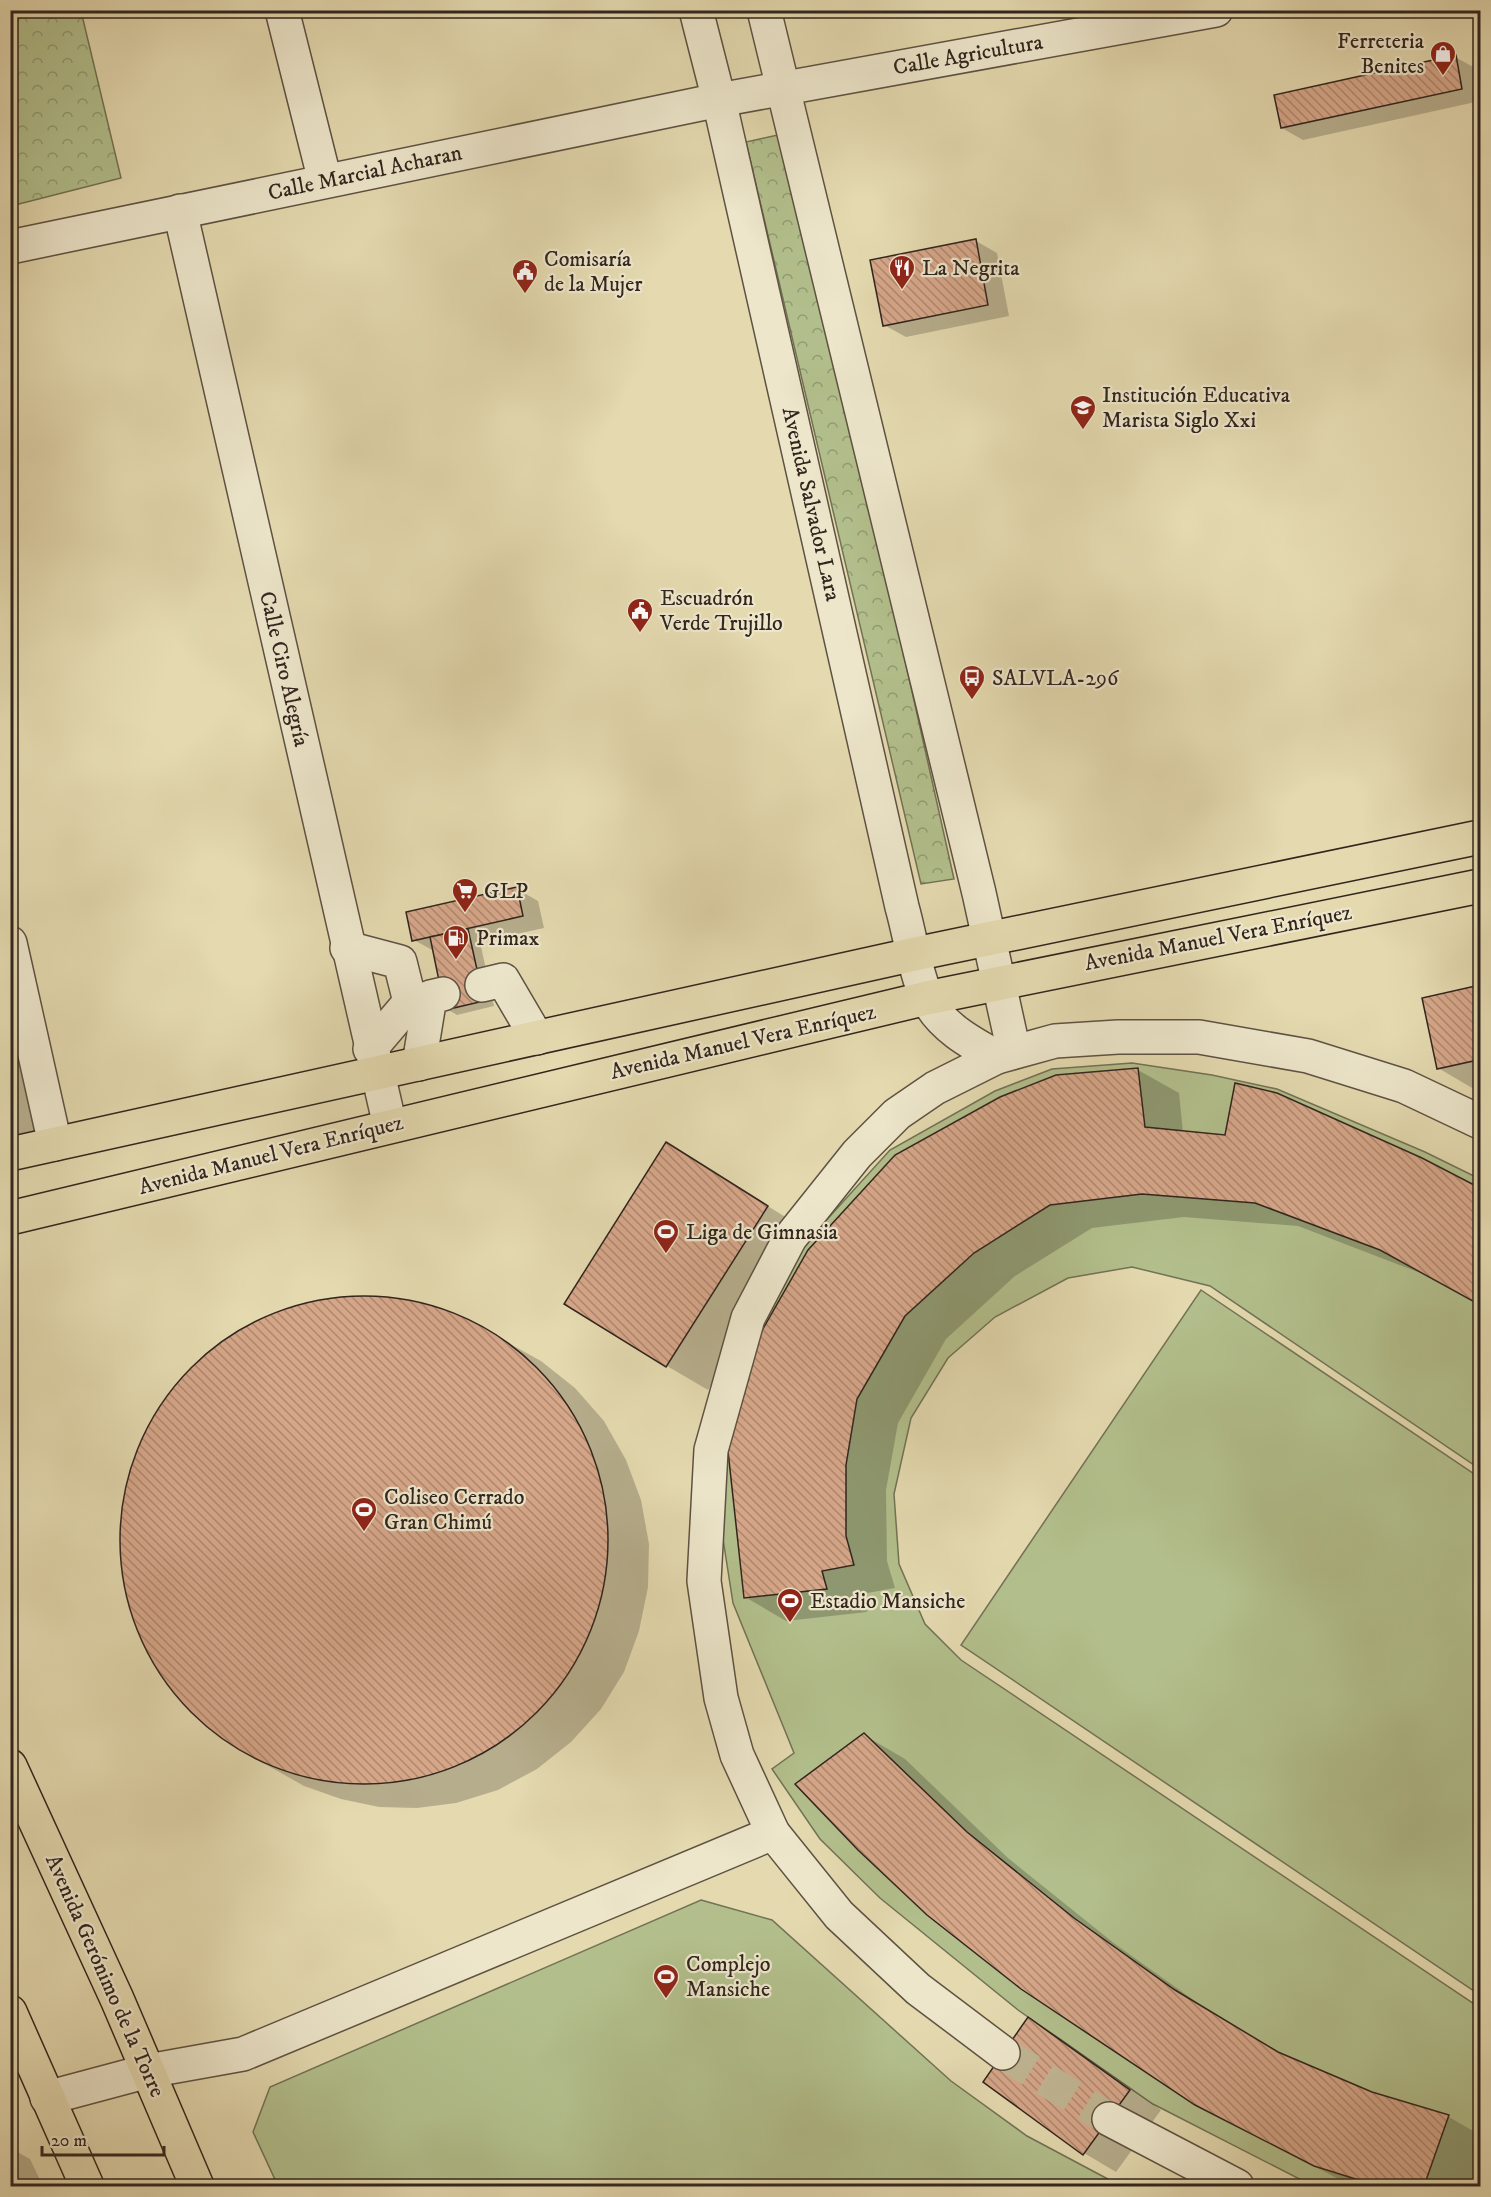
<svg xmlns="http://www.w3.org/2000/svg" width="1491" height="2197" font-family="'IM FELL DW Pica',serif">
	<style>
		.park { fill: url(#park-crowns); stroke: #727255; stroke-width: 1.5 }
		.pitch { fill: #b2bf8c; stroke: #727255; stroke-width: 1.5 }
		.shadow { fill: #0003 }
		.building { fill: url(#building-back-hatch); stroke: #31251e; stroke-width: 1.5 }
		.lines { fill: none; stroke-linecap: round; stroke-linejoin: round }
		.minor-tunnel { stroke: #c0b592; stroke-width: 33; stroke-dasharray: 33 16; stroke-linecap: butt }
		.minor-casing { stroke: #5e5242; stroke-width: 36 }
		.major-casing { stroke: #31251e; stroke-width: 36 }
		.minor { stroke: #ede6cb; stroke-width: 33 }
		.major { stroke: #e4d9af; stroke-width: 33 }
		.labels { text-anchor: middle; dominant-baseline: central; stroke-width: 4.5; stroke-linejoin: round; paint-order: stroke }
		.poi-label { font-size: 22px; fill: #31251e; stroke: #ede6cb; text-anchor: start }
		.street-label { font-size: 22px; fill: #31251e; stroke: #ede6cb }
	</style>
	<defs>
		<pattern id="park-crowns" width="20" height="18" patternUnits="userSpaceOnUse" patternTransform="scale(1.5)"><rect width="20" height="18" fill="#b2bf8c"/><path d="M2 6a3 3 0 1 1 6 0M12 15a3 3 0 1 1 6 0" fill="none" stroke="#919b72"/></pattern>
		<pattern id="building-back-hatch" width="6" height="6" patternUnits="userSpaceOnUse" patternTransform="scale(1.5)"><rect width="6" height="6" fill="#d6a689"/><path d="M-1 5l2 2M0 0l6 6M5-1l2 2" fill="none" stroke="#ae876f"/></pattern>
	</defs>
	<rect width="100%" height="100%" fill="#e4d9af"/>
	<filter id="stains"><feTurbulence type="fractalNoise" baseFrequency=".00333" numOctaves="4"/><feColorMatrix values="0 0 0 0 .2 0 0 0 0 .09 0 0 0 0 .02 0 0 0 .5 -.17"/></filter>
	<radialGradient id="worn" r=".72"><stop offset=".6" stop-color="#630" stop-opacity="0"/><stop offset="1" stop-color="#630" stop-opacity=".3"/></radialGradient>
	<g class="park">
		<polygon points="10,11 81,11 121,178 11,206"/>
		<polygon points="787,133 954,879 921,884 746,142"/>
	</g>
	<g class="pitch">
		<polygon points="1132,1063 1212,1075 1277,1089 1425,1152 1480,1179 1480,1469 1210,1286 1132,1267 1068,1278 995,1317 948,1358 911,1418 894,1494 899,1564 925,1624 961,1660 1480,2008 1480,2186 1313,2186 1153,2104 1018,2010 880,1898 820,1839 772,1769 794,1753 733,1603 723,1539 717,1454 750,1338 802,1247 890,1150 995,1091 1052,1069"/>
		<polygon points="1201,1290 1480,1478 1480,1995 961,1645"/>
		<polygon points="701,1900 772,1920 951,2081 1027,2136 1121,2186 278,2186 253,2132 270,2087"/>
	</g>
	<g class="shadow">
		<polygon points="1455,57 1477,69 1480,101 1303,140 1282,128"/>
		<polygon points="976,241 997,253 1009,316 906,337 884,325"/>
		<polygon points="517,889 538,901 544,928 480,942 494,1006 457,1015 447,1009 434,951 414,940"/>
		<polygon points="10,978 45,1131 10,1139"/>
		<polygon points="1480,986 1480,1092 1479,1092 1438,1068 1424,999"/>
		<polygon points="1138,1070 1179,1093 1183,1132 1422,1159 1480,1191 1480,1305 1423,1274 1298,1226 1184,1217 1092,1228 1015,1276 946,1339 898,1423 886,1490 887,1561 895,1588 862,1594 867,1612 786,1621 745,1597 730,1451"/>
		<polygon points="667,1144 808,1231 708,1390 667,1366"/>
		<polygon points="375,1297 419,1303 461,1317 541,1361 575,1388 604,1421 626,1460 641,1500 649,1544 648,1587 639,1631 624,1672 601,1709 571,1742 537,1769 498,1790 456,1803 417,1808 379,1807 341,1799 304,1786 228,1743 198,1719 172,1690 151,1658 135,1623 125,1585 121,1547 124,1508 132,1470 146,1434 166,1401 191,1371 220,1345 253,1324 289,1309 332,1299"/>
		<polygon points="864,1735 905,1759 1008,1858 1115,1944 1216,2016 1282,2055 1372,2093 1449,2117 1480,2135 1480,2167 1474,2186 1352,2186 1195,2104"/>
		<polygon points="1029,2019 1060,2038 1161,2110 1116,2172 1084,2153 985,2082"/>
		<polygon points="10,2148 30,2159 43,2186 10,2186"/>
	</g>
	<g class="building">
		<polygon points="1456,55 1462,89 1281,128 1274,95"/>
		<polygon points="976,239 988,305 883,326 870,260"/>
		<polygon points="517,887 523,916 412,941 406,912"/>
		<polygon points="468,929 484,1001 445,1010 430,937"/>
		<polygon points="1480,985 1480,1070 1478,1060 1437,1069 1422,998"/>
		<polygon points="1138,1068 1145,1127 1225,1135 1235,1083 1277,1093 1422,1158 1480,1188 1480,1305 1380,1250 1255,1203 1142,1194 1050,1205 974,1253 905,1316 857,1399 846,1465 846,1536 854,1565 822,1571 827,1589 744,1598 728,1451 756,1341 808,1250 895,1155 1000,1097 1056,1075"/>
		<polygon points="666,1142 768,1206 666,1367 564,1304"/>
		<circle cx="364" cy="1540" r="244"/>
		<polygon points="864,1733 967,1832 1074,1918 1175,1990 1278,2052 1372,2092 1449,2115 1424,2186 1378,2186 1314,2166 1195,2105 1021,1989 927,1915 858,1850 795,1784"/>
		<polygon points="1028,2017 1130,2090 1083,2155 983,2082"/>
	</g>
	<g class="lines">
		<polyline class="minor-tunnel" points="1003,2053 1109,2119"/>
		<defs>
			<g id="minor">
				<polyline points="282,10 325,181"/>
				<path d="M696,10L719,100L902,907C910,935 915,972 927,998C940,1026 971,1043 997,1057"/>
				<polyline points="764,10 979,893 1014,1052"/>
				<polyline points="180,211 390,1126"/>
				<polyline points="10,247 719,100 1216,10"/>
				<polyline points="10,943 55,1144"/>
				<polyline points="347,948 400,962 410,1002 370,1049"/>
				<polyline points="482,985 503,980 537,1038"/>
				<polyline points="419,1064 430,997 443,994"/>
				<polyline points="1003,2053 918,1989 839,1915 773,1833 737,1755 721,1698 704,1581 711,1450 748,1318 790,1238 857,1154 897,1114 935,1088 997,1057 1055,1041 1118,1037 1199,1037 1308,1056 1404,1086 1480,1122"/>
				<polyline points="47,2098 148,2071 243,2054 773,1833"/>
				<polyline points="1109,2119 1237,2186"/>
			</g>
			<g id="major">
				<polyline points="10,1154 915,954 1480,837"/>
				<polyline points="10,1218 927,998 1480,886"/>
				<polyline points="10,1766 117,1999 197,2186"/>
				<polyline points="10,2012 87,2186"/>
			</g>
		</defs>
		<use href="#minor" class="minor-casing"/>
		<use href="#major" class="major-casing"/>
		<use href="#minor" class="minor"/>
		<use href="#major" class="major"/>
	</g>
	<defs>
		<symbol id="shop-pin" viewBox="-11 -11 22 30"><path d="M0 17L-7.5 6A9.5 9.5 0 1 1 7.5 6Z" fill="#8f2418" stroke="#ede6cb"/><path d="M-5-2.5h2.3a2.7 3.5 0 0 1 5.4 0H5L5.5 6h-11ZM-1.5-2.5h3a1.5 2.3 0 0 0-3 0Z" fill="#fff"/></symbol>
		<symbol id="restaurant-pin" viewBox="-11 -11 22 30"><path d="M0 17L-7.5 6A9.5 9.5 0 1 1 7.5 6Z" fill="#8f2418" stroke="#ede6cb"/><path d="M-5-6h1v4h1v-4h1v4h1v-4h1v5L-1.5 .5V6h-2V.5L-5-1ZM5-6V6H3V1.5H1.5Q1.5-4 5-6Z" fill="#fff"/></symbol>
		<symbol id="civic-pin" viewBox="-11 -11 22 30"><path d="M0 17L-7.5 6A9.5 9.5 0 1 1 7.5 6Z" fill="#8f2418" stroke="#ede6cb"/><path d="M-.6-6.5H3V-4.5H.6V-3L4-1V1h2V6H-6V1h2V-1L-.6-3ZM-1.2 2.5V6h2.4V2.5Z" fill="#fff"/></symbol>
		<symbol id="school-pin" viewBox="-11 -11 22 30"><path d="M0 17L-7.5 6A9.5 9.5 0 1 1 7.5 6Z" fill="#8f2418" stroke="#ede6cb"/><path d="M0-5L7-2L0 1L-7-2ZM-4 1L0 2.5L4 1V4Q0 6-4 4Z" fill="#fff"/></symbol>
		<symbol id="bus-pin" viewBox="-11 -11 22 30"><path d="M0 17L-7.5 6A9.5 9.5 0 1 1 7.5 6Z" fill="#8f2418" stroke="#ede6cb"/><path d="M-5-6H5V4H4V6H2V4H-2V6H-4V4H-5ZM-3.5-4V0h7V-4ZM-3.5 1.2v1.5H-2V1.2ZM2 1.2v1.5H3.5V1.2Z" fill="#fff"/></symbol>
		<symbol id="supermarket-pin" viewBox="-11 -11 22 30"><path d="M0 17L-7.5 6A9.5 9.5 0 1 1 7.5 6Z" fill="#8f2418" stroke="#ede6cb"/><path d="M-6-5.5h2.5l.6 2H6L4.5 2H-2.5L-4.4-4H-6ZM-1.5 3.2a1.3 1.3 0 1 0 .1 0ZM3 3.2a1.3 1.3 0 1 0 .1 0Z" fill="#fff"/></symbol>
		<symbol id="fuel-pin" viewBox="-11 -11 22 30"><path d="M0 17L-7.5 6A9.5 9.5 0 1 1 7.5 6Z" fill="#8f2418" stroke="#ede6cb"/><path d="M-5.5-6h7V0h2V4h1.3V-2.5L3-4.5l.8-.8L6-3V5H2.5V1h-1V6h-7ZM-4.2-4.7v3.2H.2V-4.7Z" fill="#fff"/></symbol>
		<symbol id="stadium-pin" viewBox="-11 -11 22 30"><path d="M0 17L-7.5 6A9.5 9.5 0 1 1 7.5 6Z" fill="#8f2418" stroke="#ede6cb"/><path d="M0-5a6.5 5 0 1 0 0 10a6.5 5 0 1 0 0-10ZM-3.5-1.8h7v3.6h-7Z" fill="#fff"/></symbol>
	</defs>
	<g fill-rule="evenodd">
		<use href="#shop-pin" x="1428" y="39" width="30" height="40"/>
		<use href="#restaurant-pin" x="887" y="253" width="30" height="40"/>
		<use href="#civic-pin" x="510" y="257" width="30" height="40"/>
		<use href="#school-pin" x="1068" y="393" width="30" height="40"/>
		<use href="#civic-pin" x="625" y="596" width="30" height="40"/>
		<use href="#bus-pin" x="957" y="663" width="30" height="40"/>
		<use href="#supermarket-pin" x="450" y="876" width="30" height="40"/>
		<use href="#fuel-pin" x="441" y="923" width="30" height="40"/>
		<use href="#stadium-pin" x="651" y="1217" width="30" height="40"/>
		<use href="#stadium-pin" x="349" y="1495" width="30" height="40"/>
		<use href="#stadium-pin" x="775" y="1586" width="30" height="40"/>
		<use href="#stadium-pin" x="651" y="1962" width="30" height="40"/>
	</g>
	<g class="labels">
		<g class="poi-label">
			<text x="1424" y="41" text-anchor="end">Ferreteria<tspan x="1424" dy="25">Benites</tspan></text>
			<text x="544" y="259">Comisaría<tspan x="544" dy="25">de la Mujer</tspan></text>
			<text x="922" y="268">La Negrita</text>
			<text x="1102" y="395">Institución Educativa<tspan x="1102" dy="25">Marista Siglo Xxi</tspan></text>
			<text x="660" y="598">Escuadrón<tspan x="660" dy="25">Verde Trujillo</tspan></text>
			<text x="992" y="678">SALVLA-296</text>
			<text x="484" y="891">GLP</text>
			<text x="476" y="938">Primax</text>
			<text x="686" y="1232">Liga de Gimnasia</text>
			<text x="384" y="1497">Coliseo Cerrado<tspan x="384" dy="25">Gran Chimú</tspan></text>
			<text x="810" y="1601">Estadio Mansiche</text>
			<text x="686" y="1964">Complejo<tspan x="686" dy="25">Mansiche</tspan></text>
		</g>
		<g class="street-label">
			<text transform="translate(968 55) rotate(-10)">Calle Agricultura</text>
			<text transform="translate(365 173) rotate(-12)">Calle Marcial Acharan</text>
			<text transform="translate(811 504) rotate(77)">Avenida Salvador Lara</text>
			<text transform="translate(284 669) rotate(77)">Calle Ciro Alegría</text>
			<text transform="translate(1218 938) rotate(-11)">Avenida Manuel Vera Enríquez</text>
			<text transform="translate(743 1042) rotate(-13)">Avenida Manuel Vera Enríquez</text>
			<text transform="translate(271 1155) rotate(-14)">Avenida Manuel Vera Enríquez</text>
			<text transform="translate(105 1976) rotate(66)">Avenida Gerónimo de la Torre</text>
		</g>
	</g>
	<rect width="1491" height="2197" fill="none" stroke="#e4d9af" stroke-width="36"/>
	<rect x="12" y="12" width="1467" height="2173" fill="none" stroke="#31251e" stroke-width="3"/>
	<rect x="18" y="18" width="1455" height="2161" fill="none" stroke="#31251e" stroke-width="1.5"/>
	<path d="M42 2146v9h122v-9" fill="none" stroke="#31251e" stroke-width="3"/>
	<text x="51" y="2146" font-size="18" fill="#31251e" stroke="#ede6cb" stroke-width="4.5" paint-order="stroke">20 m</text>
	<rect width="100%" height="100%" filter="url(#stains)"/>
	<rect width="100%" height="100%" fill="url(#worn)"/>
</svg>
